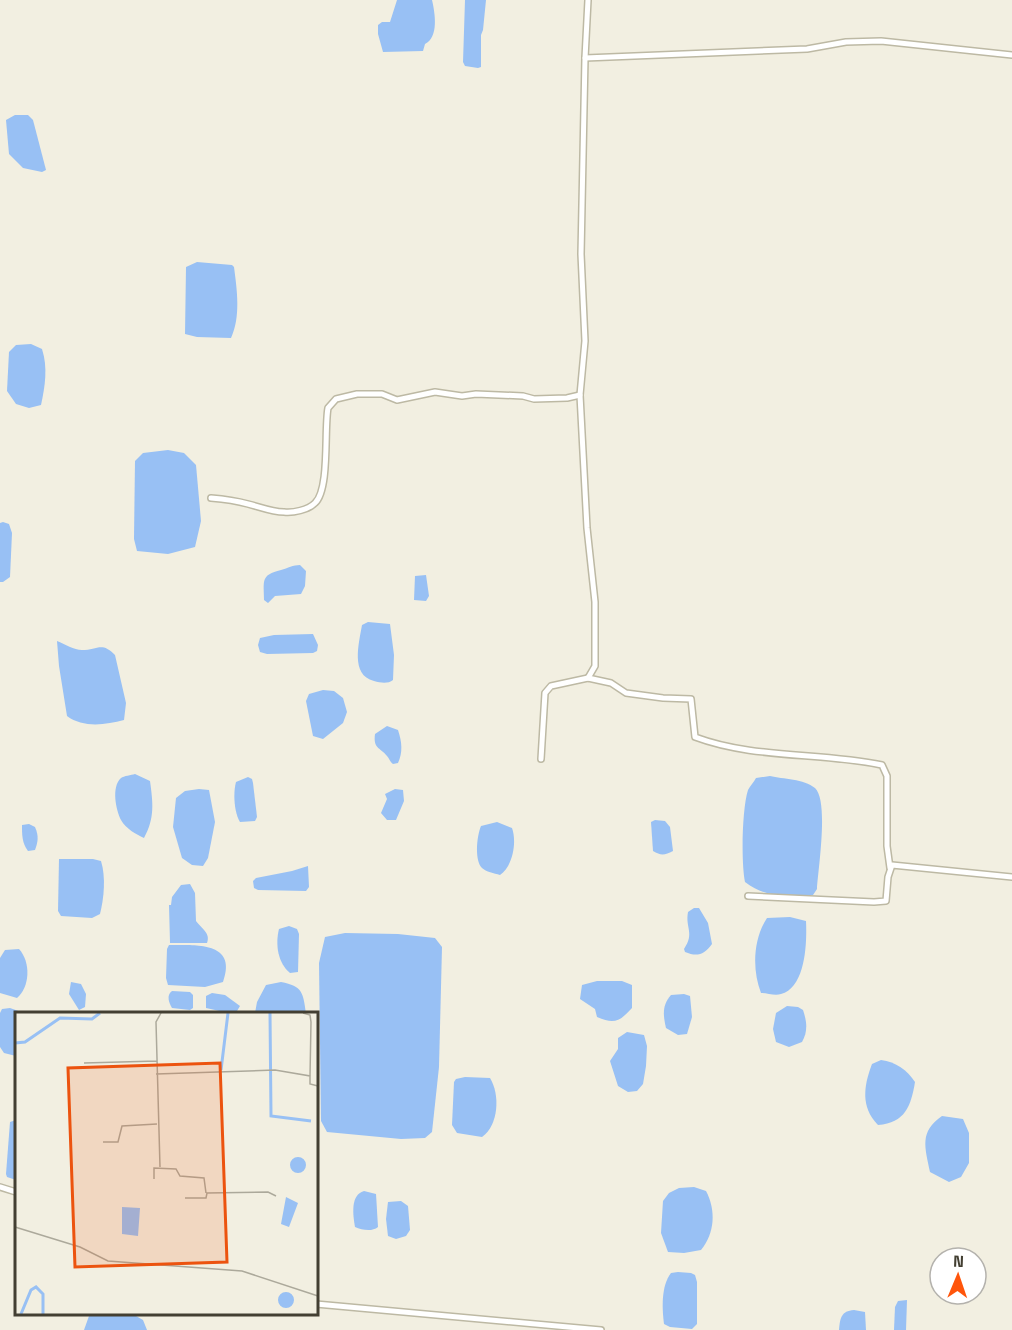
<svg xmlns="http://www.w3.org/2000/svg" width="1012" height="1330" font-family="'Space Grotesk',sans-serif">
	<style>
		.water { fill: #98c0f4 }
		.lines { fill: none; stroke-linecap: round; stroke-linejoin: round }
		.street-casing { stroke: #bdb9a4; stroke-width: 8 }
		.street { stroke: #fff; stroke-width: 5 }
		.inset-river { fill: none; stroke: #98c0f4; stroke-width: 3 }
		.inset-road { fill: none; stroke: #aca99b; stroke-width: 1.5 }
		.view { fill: #ec530f; fill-opacity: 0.15; stroke: #ec530f; stroke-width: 3 }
		.inset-edge { fill: none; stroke: #433f32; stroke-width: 3 }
	</style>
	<rect width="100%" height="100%" fill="#f2efe1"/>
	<g class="water">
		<path d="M397,0H432C435,13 439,37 425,44L423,51L383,52L378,34V25L382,22H390Z"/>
		<polygon points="465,0 486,0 483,30 481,35 481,67 478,68 465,66 463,62"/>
		<polygon points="15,115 28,115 33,120 46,170 42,172 23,168 9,154 6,120"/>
		<path d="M197,262L232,265L234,267C237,290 241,317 231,338L197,337L185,334L186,267Z"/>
		<path d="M31,344L42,349C48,368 45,386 41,405L29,408L16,404L7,391L9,352L16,345Z"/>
		<polygon points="168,450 184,453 196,465 201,521 195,547 168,554 137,551 134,539 135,461 143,453"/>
		<polygon points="3,522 9,524 12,533 10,577 3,582 0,582 0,523"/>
		<path d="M300,565L306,571L305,586L301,594L275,596L268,603L264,600C264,581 260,575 281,570C288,568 293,565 300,565Z"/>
		<polygon points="426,575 429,596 426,601 414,600 415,576"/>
		<path d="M368,622L390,624L394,655L393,680C388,684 381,683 374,681C350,675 359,643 362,625Z"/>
		<polygon points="313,634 318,645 317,651 313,653 267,654 260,652 258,645 260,638 274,635"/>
		<path d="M57,641C65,644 74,650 82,650C97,650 102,641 115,655L126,703L124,720C105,725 83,728 67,716L59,666Z"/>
		<polygon points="323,690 334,691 343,698 347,712 343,723 323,739 313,736 306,701 309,694"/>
		<path d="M387,726L398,730C402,742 403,752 398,763L393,764C390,762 389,758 387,756C380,747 373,749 375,734Z"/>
		<path d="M135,774L150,781C153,803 155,818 144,838C136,834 126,829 121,820C116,810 111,787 121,778C124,776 131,775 135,774Z"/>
		<path d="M770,776C783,779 804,779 815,788C829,801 818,870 817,889L813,895C785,895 768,899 745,882C741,862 742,809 748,790C750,786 754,782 756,778Z"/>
		<path d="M248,777L252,779L253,783L257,817L255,821L240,822C234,812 233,793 236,782Z"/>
		<polygon points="199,789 209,790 215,822 208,858 203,866 192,865 182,858 173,827 176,798 185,791"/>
		<polygon points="395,789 403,790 404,801 396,820 387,820 381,813 387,799 385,794"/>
		<path d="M655,820L665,821L670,827L673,851C665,855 661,856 653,851L651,822Z"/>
		<path d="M497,822L512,828C517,842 513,866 500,875C494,873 486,872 482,868C474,860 477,835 481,826Z"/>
		<path d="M29,824L35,827C39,836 38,842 35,850L28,851C22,843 22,835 22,825Z"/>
		<path d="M59,859H93L101,861C106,877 104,898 100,914L92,918L61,916L58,911Z"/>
		<polygon points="308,866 309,887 306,891 258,890 254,888 253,881 256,878 292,871"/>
		<path d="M190,884L195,893L196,921C201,928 211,933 207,943H170L169,905H171L172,897L181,885Z"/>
		<path d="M694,908H699L708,923L712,944C704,955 697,957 685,952L684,949C695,933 685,928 688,912Z"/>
		<path d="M790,917L806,921C807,942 806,987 781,994C775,996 767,993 761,993C752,970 753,939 767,918Z"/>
		<path d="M289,926L297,929L299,934L298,972L290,973C278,963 275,945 279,929Z"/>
		<polygon points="345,933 398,934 435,938 442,947 439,1067 432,1132 425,1138 401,1139 327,1132 321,1121 319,963 325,937"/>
		<path d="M169,945C195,945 238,941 223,982L205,987L168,985L166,978L167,949Z"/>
		<path d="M19,949C31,962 30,987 17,998L0,993V958L5,950Z"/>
		<path d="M597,981H622L632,985V1008C620,1021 615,1025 597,1017L595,1009L580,999L582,985Z"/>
		<polygon points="71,982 81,984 86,994 85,1007 79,1010 69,994"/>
		<path d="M281,982C303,986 303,993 306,1013H255L257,1002L266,985Z"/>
		<path d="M172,991L190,992L193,995V1008L190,1010L172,1008C169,1003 166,995 172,991Z"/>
		<polygon points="212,993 225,995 240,1006 237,1011 224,1012 206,1008 206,996"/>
		<path d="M684,994L690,996L692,1017L687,1034L678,1035L666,1028C663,1015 662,1005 671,995Z"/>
		<path d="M787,1006L798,1007L803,1010C807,1022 808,1031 802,1042L789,1047L776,1042L773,1029L776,1013Z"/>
		<polygon points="10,1008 24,1013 16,1014 16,1056 4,1053 0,1047 0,1013 2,1009"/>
		<polygon points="627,1032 644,1035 647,1046 646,1066 643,1084 637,1091 628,1092 618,1086 610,1061 618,1049 618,1038"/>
		<path d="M881,1060C896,1062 907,1070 915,1082C911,1106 905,1123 878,1125C860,1107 864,1085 872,1064Z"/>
		<path d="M465,1077L490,1078C500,1094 499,1125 482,1137L457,1133L452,1125L454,1082L456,1079Z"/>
		<path d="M942,1116L963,1119L969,1133V1163L961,1177L949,1182L930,1172C925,1147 919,1132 942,1116Z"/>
		<polygon points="16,1120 16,1180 7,1177 6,1174 10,1122"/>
		<path d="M694,1187L706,1191C716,1210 715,1233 701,1250L684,1253L668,1252L661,1233L663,1201L669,1193L679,1188Z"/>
		<path d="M364,1191L376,1194L378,1227C372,1232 362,1230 355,1227C353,1215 350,1195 364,1191Z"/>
		<polygon points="401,1201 408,1206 410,1230 406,1236 396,1239 388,1236 386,1219 388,1202"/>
		<path d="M678,1272L691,1273L695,1275L697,1282V1324L692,1329L670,1327L664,1324C662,1308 661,1286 671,1273Z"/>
		<polygon points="907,1300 906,1330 894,1330 895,1307 898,1301"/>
		<path d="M854,1310L865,1312L866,1330H839C840,1318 841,1311 854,1310Z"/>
		<polygon points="103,1314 136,1316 143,1320 147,1330 84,1330 89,1316"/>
	</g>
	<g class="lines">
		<defs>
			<g id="street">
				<polyline points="588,0 585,58 581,254 585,341 580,395 587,528 595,602 595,666 588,678"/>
				<polyline points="585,58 807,49 846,42 881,41 1012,55"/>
				<path d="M211,498C223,499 237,501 248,504C260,507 272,512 284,512C293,513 308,510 315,503C330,489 324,429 328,408L336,399L357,394H382L397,400L435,392L462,396L476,394L523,396L534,399L567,398L580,395"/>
				<path d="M541,759L545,693L551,686L588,678L611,683L626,693L663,698L691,699L695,737C754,759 820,752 882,765L887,776V846L890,868"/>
				<polyline points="748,896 874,902 886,901 888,877 892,865 1012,877"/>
				<polyline points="0,1187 16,1192"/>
				<polyline points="316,1304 601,1330"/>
			</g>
		</defs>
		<use href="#street" class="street-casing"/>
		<use href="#street" class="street"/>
	</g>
	<g transform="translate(15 1012)">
		<rect width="303" height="303" fill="#f2efe1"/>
		<path d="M275 153a8 8 0 1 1 16 0a8 8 0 1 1-16 0ZM271,185L283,191L274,215L266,212ZM107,195L125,196L123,224L107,222ZM263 288a8 8 0 1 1 16 0a8 8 0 1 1-16 0Z" fill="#98c0f4"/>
		<path class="inset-river" d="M255,1L256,104L296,109M0,31L10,30L45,6L77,7L85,1M206,58L213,1M6,302L16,278L21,275L28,282V302"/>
		<path class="inset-road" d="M288,1L295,3L296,10L295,64M69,51L142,49M141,62L260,58L295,64V72L303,74M88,130H103L107,114L142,112M145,155L141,10L146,1M139,167V156L161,157L165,164L189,166L191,181M170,186H191L192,181L253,180L261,184M0,215L65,235L93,249L227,259L303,284"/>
		<path class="view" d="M205,51L212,250L60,255L53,56Z"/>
		<rect width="303" height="303" class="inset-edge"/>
	</g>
	<g transform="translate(958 1276) rotate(2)"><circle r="28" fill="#ffffff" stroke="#b4b2ad" stroke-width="1.5"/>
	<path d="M0-4.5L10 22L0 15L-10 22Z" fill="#ff550b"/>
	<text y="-9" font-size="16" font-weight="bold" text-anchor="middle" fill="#433f32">N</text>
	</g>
</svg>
